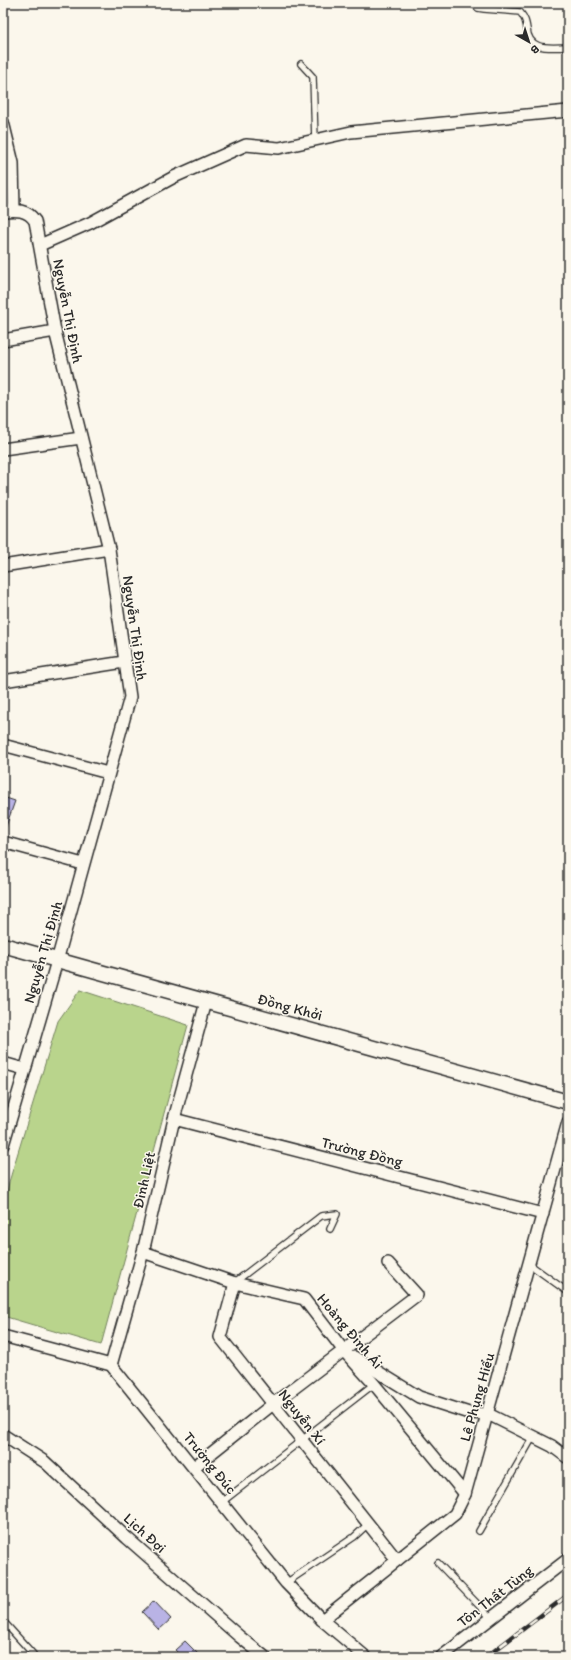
<svg xmlns="http://www.w3.org/2000/svg" width="571" height="1660" font-family="Itim,sans-serif">
	<style>
		.green { fill: #b9d48c; stroke: #72805c }
		.building { fill: #b9b3e5; stroke: #2b2b2b }
		.lines { fill: none; stroke-linecap: round; stroke-linejoin: round }
		.service-casing { stroke: #2b2b2b; stroke-width: 8 }
		.minor-casing { stroke: #2b2b2b; stroke-width: 14 }
		.tertiary-casing { stroke: #2b2b2b; stroke-width: 17 }
		.service { stroke: #fbf7ec; stroke-width: 5.5 }
		.minor { stroke: #fbf7ec; stroke-width: 11 }
		.tertiary { stroke: #fbf7ec; stroke-width: 14 }
		.rail-casing { stroke: #2b2b2b; stroke-width: 4.5 }
		.rail { stroke: #fbf7ec; stroke-width: 3; stroke-dasharray: 9; stroke-linecap: butt }
		.labels { text-anchor: middle; dominant-baseline: central; stroke-width: 3; stroke-linejoin: round; paint-order: stroke }
		.street-label { font-size: 15px; fill: #2b2b2b; stroke: #fbf7ec }
	</style>
	<rect width="100%" height="100%" fill="#fbf7ec"/>
	<filter id="ink" filterUnits="userSpaceOnUse"><feTurbulence type="fractalNoise" baseFrequency=".025" numOctaves="2"/><feDisplacementMap in="SourceGraphic" scale="8" xChannelSelector="R" yChannelSelector="G"/><feConvolveMatrix kernelMatrix="1 2 1 2 8 2 1 2 1" color-interpolation-filters="sRGB"/></filter>
	<g filter="url(#ink)">
		<polygon class="green" points="80,990 188,1025 101,1345 3,1316 3,1215 9,1182 58,1021"/>
		<g class="building">
			<polygon points="3,797 15,801 4,832 3,831"/>
			<polygon points="154,1601 171,1619 159,1630 142,1612"/>
			<polygon points="185,1641 201,1657 182,1657 175,1650"/>
		</g>
		<g class="lines">
			<defs>
				<g id="service">
					<path d="M473,3L478,8L484,9L520,12C525,18 526,22 527,29C529,52 551,47 568,47"/>
					<polyline points="301,64 313,77 315,140"/>
					<polyline points="529,1264 568,1292"/>
					<polyline points="235,1282 321,1216 337,1214 330,1229"/>
					<polyline points="222,1502 374,1384"/>
					<polyline points="479,1531 533,1437"/>
					<polyline points="438,1563 491,1618"/>
					<polyline points="286,1583 354,1537 368,1524"/>
					<polyline points="3,1621 33,1654"/>
				</g>
				<g id="minor">
					<polyline points="3,122 13,163 14,210"/>
					<path d="M3,211C16,210 27,209 35,221L55,331L109,549L130,697L57,961L3,1145"/>
					<polyline points="40,245 90,223 174,177 246,145 279,148 351,132 568,111"/>
					<polyline points="3,340 55,331"/>
					<polyline points="3,449 81,438"/>
					<polyline points="3,566 109,549"/>
					<polyline points="3,681 124,662"/>
					<polyline points="3,745 108,773"/>
					<polyline points="3,842 83,864"/>
					<polyline points="3,1063 24,1069"/>
					<polyline points="174,1119 543,1214"/>
					<polyline points="143,1252 235,1283 304,1299 344,1351 374,1384 465,1494"/>
					<polyline points="235,1283 220,1337 397,1560"/>
					<polyline points="3,1336 111,1365 286,1583 322,1620 366,1657"/>
					<polyline points="354,1357 419,1397 469,1413 488,1414 552,1446 568,1458"/>
					<polyline points="111,1365 143,1252 174,1119 206,1002"/>
					<polyline points="3,1435 45,1462 127,1538 240,1637 265,1657"/>
					<polyline points="194,1467 273,1404 417,1295 388,1263"/>
					<polyline points="322,1620 455,1514 465,1494 568,1122"/>
					<polyline points="441,1657 568,1559"/>
				</g>
				<polyline id="tertiary" points="3,945 568,1102"/>
			</defs>
			<use href="#service" class="service-casing"/>
			<use href="#minor" class="minor-casing"/>
			<use href="#tertiary" class="tertiary-casing"/>
			<use href="#service" class="service"/>
			<use href="#minor" class="minor"/>
			<use href="#tertiary" class="tertiary"/>
			<defs>
				<polyline id="rail" points="486,1657 568,1595"/>
			</defs>
			<use href="#rail" class="rail-casing"/>
			<use href="#rail" class="rail"/>
		</g>
	</g>
	<g class="labels">
		<g class="street-label">
			<text transform="translate(68 311) rotate(79)">Nguyễn Thị Định</text>
			<text transform="translate(135 628) rotate(82)">Nguyễn Thị Định</text>
			<text transform="translate(43 952) rotate(-74)">Nguyễn Thị Định</text>
			<text transform="translate(290 1007) rotate(15)">Đồng Khởi</text>
			<text transform="translate(362 1152) rotate(14)">Trường Đồng</text>
			<text transform="translate(144 1180) rotate(-77)">Đinh Liệt</text>
			<text transform="translate(350 1331) rotate(50)">Hoàng Đình Ái</text>
			<text transform="translate(477 1397) rotate(-74)">Lê Phụng Hiểu</text>
			<text transform="translate(302 1417) rotate(52)">Nguyễn Xí</text>
			<text transform="translate(210 1463) rotate(51)">Trường Đúc</text>
			<text transform="translate(145 1533) rotate(42)">Lịch Đợi</text>
			<text transform="translate(495 1596) rotate(-38)">Tôn Thất Tùng</text>
		</g>
	</g>
	<rect width="571" height="1660" fill="none" stroke="#fbf7ec" stroke-width="16"/>
	<rect x="8" y="8" width="555" height="1644" fill="none" stroke="#2b2b2b" stroke-width="1.5" filter="url(#ink)"/>
	<g transform="translate(529 42) rotate(141)" stroke="#fbf7ec" stroke-width="3" paint-order="stroke">
	<path d="M0-3L7 15L0 10L-7 15Z" fill="#2b2b2b"/>
	<text y="-6" font-size="11" font-weight="bold" text-anchor="middle" fill="#2b2b2b">B</text>
	</g>
</svg>
